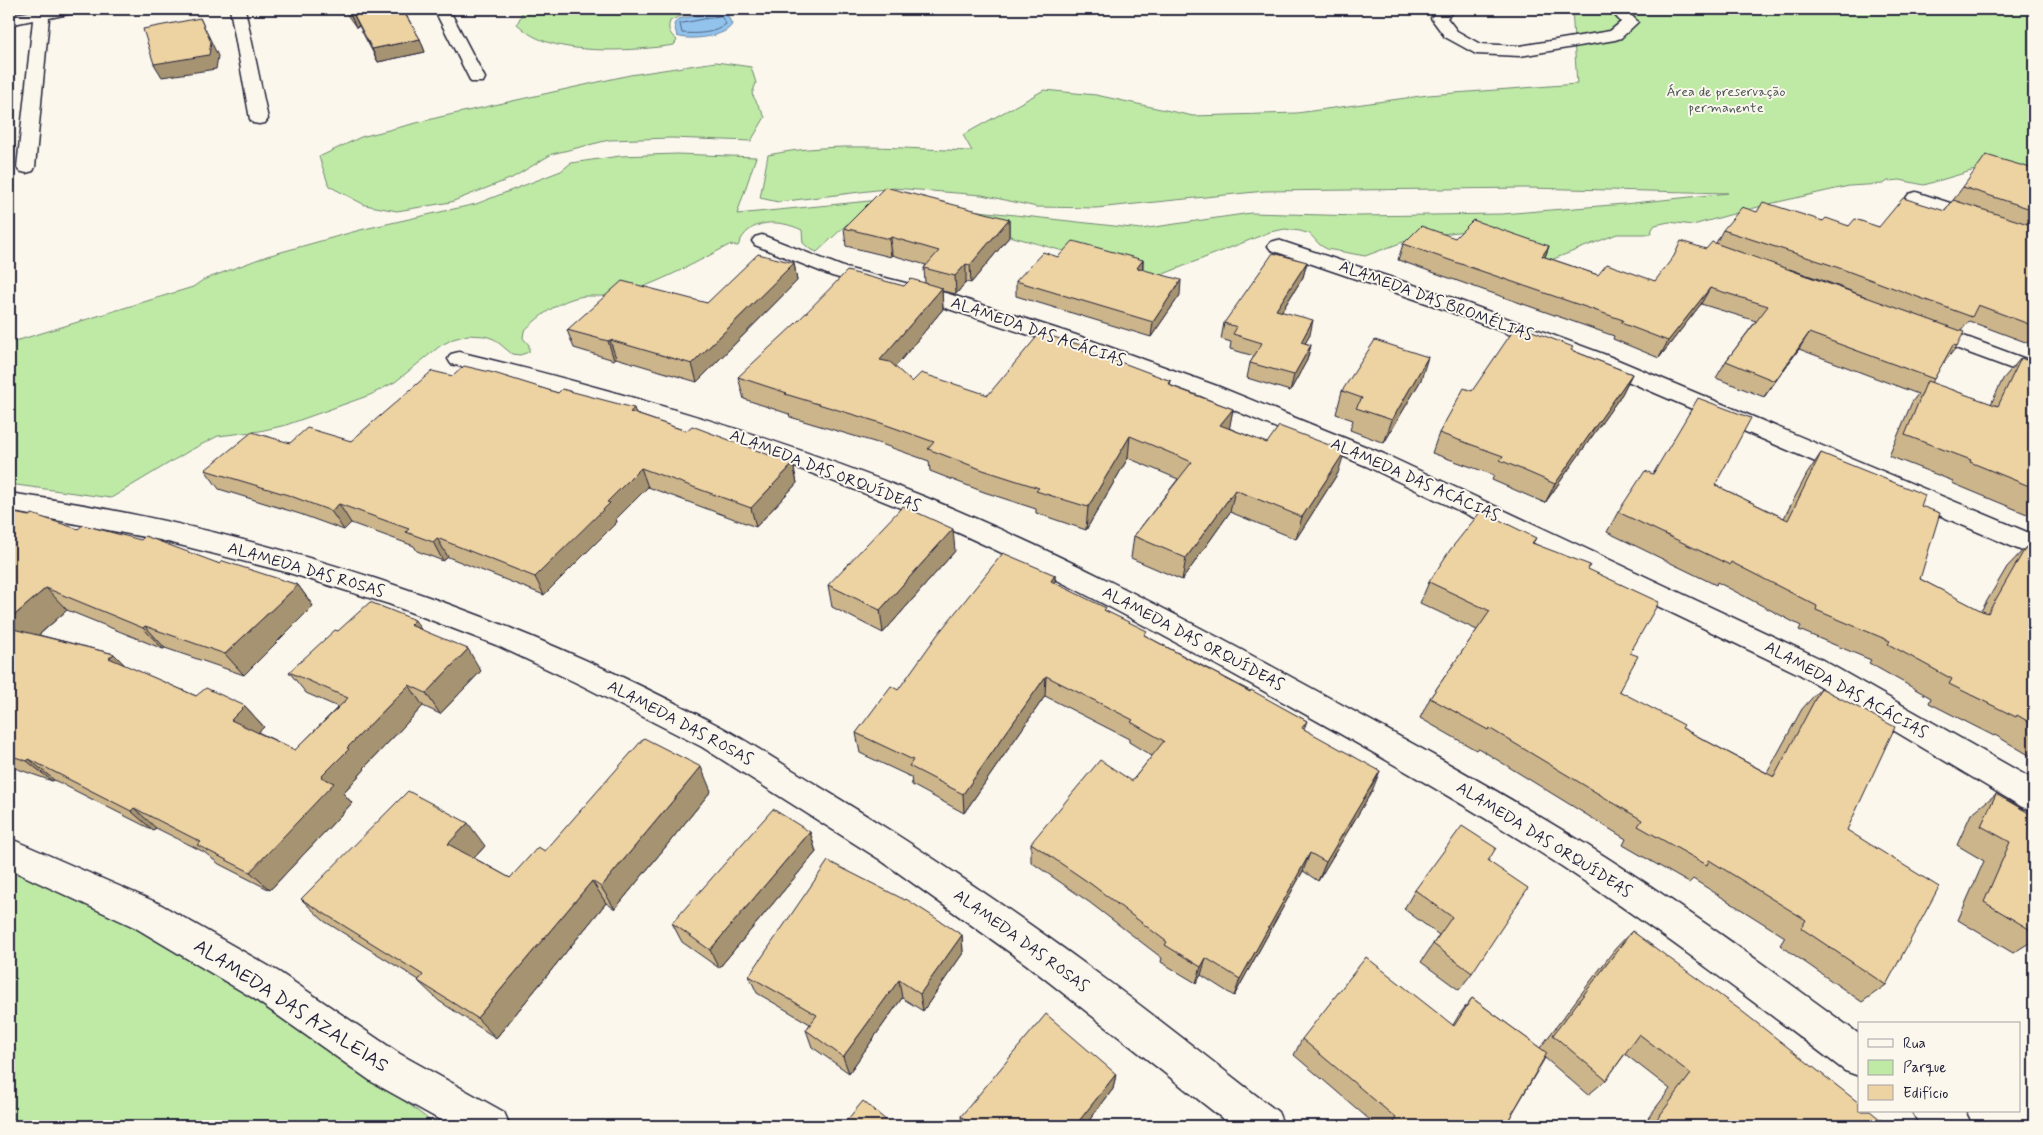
<svg xmlns="http://www.w3.org/2000/svg" width="2043" height="1135" font-family="Mynerve,sans-serif">
	<style>
		.green { fill: #bfeaa6; stroke: #708670 }
		.water { fill: #92c3ed; stroke: #6583a6 }
		.lines { fill: none; stroke-linecap: round; stroke-linejoin: round }
		.shore { stroke: #4f6282; stroke-width: 1 }
		.minor-casing { stroke: #22223b; stroke-width: 3 }
		.minor { fill: #fbf7ec; fill-rule: evenodd }
		.wall { fill: #ccb58b; stroke: #22223b; fill-rule: evenodd }
		.shaded-wall { fill: #a69371; stroke: #22223b }
		.building { fill: #edd2a2; stroke: #22223b }
		.labels { text-anchor: middle; dominant-baseline: central; stroke-width: 4; stroke-linejoin: round; paint-order: stroke }
		.far-park-label { font-size: 14px; fill: #495456; stroke: #fbf7ec }
		.street-label { font-size: 16px; fill: #22223b; stroke: #fbf7ec }
		.near-street-label { font-size: 19px; fill: #22223b; stroke: #fbf7ec }
	</style>
	<rect width="100%" height="100%" fill="#fbf7ec"/>
	<filter id="ink" filterUnits="userSpaceOnUse"><feTurbulence type="fractalNoise" baseFrequency=".02" numOctaves="2"/><feDisplacementMap in="SourceGraphic" scale="10" xChannelSelector="R" yChannelSelector="G"/><feConvolveMatrix kernelMatrix="1 2 1 2 8 2 1 2 1" color-interpolation-filters="sRGB"/></filter>
	<g filter="url(#ink)">
		<g class="green">
			<path d="M519,9H603L617,11L632,9H719L678,17L670,21C667,30 670,34 677,40L674,45C636,51 567,55 533,36C527,33 522,28 517,24L522,14Z"/>
			<path d="M1572,9H1764L1791,15L1808,9H2034V175L1995,164L1924,185L1900,180L1888,181L1883,184L1849,186L1769,204L1693,225L1669,222L1655,225L1652,229L1651,234H1617L1551,260L1465,231L1414,238L1365,256L1327,249L1320,245L1310,234L1300,231L1285,229L1270,232L1156,277L931,214L847,224L817,252L810,249L803,243L802,230C779,219 748,218 738,246L729,245C697,262 666,279 632,291C616,297 603,296 587,296C564,297 540,315 524,331L523,338L529,345V352L520,355L512,354L494,339L485,336L468,335L453,339L440,346L395,382L370,395L286,425L260,431L218,436L189,451L111,498L9,484V343L193,287L203,280L267,256L360,230L476,204L561,171L571,163L620,156L677,154L756,157L737,214L880,200L1141,229L1251,213L1358,216L1502,214L1624,204L1728,193L1528,188L1265,191L1096,208L1037,207L982,195L893,188L778,202L760,198L768,155C834,141 905,149 972,151L963,135L1044,90L1096,95L1193,116L1297,113L1428,95L1577,84Z"/>
			<polygon points="716,62 751,67 756,83 752,94 765,117 751,141 671,138 609,140 552,154 512,178 451,202 397,211 365,205 329,186 319,157 361,137 440,117 630,75"/>
			<polygon points="9,868 82,895 321,1036 437,1126 9,1126"/>
		</g>
		<path class="water" d="M722,11L726,13L732,24C727,37 689,41 677,36L674,24L678,19Z"/>
		<g class="lines">
			<path class="shore" d="M721,16L726,24C715,34 696,34 682,33L680,24Z"/>
			<defs>
				<g id="minor">
					<polygon points="35,9 81,9 78,12 49,18 35,167 33,171 26,173 19,171 17,167 33,20 9,25 9,15 34,11"/>
					<polygon points="230,9 245,9 268,119 265,123 259,124 253,123 250,119"/>
					<polygon points="434,9 449,9 485,78 483,82 471,82 469,78"/>
					<polygon points="1437,9 1455,9 1447,18 1457,31 1480,44 1520,46 1610,31 1621,22 1609,9 1625,9 1638,22 1621,38 1615,40 1520,56 1476,54 1445,37 1431,18"/>
					<polygon points="1916,192 2034,230 2034,243 1909,202 1906,198 1909,194"/>
					<polygon points="762,235 846,268 949,294 1076,335 1217,386 1384,454 1819,658 2034,780 2034,811 2022,807 1799,674 1366,466 1201,396 1060,345 933,304 832,276 755,245 752,241 755,237"/>
					<polygon points="1278,240 1447,296 1606,355 2034,535 2034,556 1590,365 1432,305 1271,250 1268,246 1271,242"/>
					<polygon points="1923,321 2034,362 2034,377 1915,333 1912,328 1915,323"/>
					<path d="M459,352C617,390 774,436 925,497C1052,549 1173,612 1293,678C1392,732 1491,786 1587,845C1681,904 1770,969 1859,1034V1076L1845,1071C1753,1001 1660,931 1563,867C1461,801 1355,742 1249,683C1136,620 1022,558 903,509C756,448 605,403 451,364L448,359L451,354Z"/>
					<path d="M9,493C257,528 503,609 723,728C754,745 784,765 815,784C895,832 973,884 1049,938C1127,993 1202,1054 1278,1112L1284,1126H1232L1026,964L879,859L702,747L581,685L496,645L389,604L286,572L160,540L9,511Z"/>
					<polygon points="9,838 158,903 279,972 400,1054 504,1112 510,1126 451,1126 372,1082 253,998 134,927 9,869"/>
					<polygon points="1912,1111 1965,1111 1972,1126 1920,1126"/>
				</g>
			</defs>
			<use href="#minor" class="minor-casing"/>
			<use href="#minor" class="minor"/>
		</g>
		<g class="wall">
			<polygon points="343,9 408,9 410,14 406,15 420,39 425,52 378,62 359,26 356,27"/>
			<path d="M2034,169V336L2028,343L1969,321L1961,331L1957,346L1944,363L1943,362L1934,379L1931,383L1991,404L2003,379L2021,358L2034,363V517L1952,483L1953,481L1889,456L1912,402L1918,394L1799,349L1764,397L1716,378L1726,361L1756,321L1701,304L1659,358L1613,339L1614,336L1398,260L1403,244L1455,238L1549,246L1545,257L1598,275L1655,281L1716,243L1723,230L1757,212L1823,221L1849,226L1879,227L1945,211L1963,187ZM1789,269L1822,280L1866,297Z"/>
			<polygon points="1009,219 1009,237 971,283 966,282 956,294 942,291 943,309 895,367 912,382 988,395 1080,350 1171,381 1170,385 1171,386 1233,409 1229,428 1338,473 1296,539 1230,512 1182,580 1131,558 1134,536 1178,479 1128,458 1086,530 1036,513 1036,509 984,492 930,471 929,461 881,444 790,417 789,414 744,399 738,377 904,286 925,283 924,268 926,265 892,255 891,257 846,246 844,228"/>
			<polygon points="1143,260 1143,270 1180,295 1151,337 1016,296 1016,281"/>
			<polygon points="1307,262 1303,277 1282,311 1310,335 1305,343 1311,345 1307,360 1290,391 1247,378 1250,363 1254,356 1230,349 1231,342 1221,339 1224,323"/>
			<polygon points="794,263 797,281 697,382 616,358 614,360 574,348 567,330 707,303"/>
			<polygon points="1571,350 1632,374 1622,394 1545,503 1492,480 1494,475 1432,453 1439,433 1472,391"/>
			<polygon points="453,376 558,393 636,414 686,431 793,464 797,483 756,527 648,487 616,519 617,522 544,595 448,557 443,561 417,551 414,546 351,523 344,530 300,514 219,489 205,470 290,443 351,441"/>
			<polygon points="1421,380 1384,443 1350,430 1353,420 1336,414 1342,391"/>
			<polygon points="1821,453 1921,506 1920,579 1981,611 2007,567 2026,547 2034,550 2034,758 1995,735 1994,736 1929,703 1931,698 1869,663 1871,660 1799,630 1801,626 1717,582 1716,585 1607,532 1618,512 1653,474 1715,485 1784,518 1807,474"/>
			<polygon points="9,512 78,529 220,564 298,585 313,606 244,675 165,648 163,649 67,610 39,635 114,654 126,666 196,696 245,706 264,727 258,732 295,750 338,707 306,693 289,672 338,631 421,630 481,671 440,714 423,706 364,768 365,769 343,793 352,803 270,890 219,864 204,852 156,828 153,830 54,780 52,781 9,766"/>
			<polygon points="1536,538 1533,543 1588,569 1630,653 1619,691 1682,728 1767,773 1802,709 1821,688 1847,830 1886,985 1862,1002 1780,945 1785,937 1693,879 1689,883 1623,845 1626,839 1478,748 1476,750 1420,718 1430,698 1477,630 1420,603 1429,582"/>
			<polygon points="955,551 883,633 832,607 828,585"/>
			<polygon points="1055,575 1055,583 1106,611 1146,636 1307,721 1304,729 1372,791 1318,881 1303,871 1234,996 1201,975 1196,983 1161,962 1162,958 1089,902 1031,862 1031,843 1132,781 1152,756 1129,742 1129,739 1045,696 964,813 912,785 911,777 860,753 856,733 898,690"/>
			<polygon points="711,791 615,909 606,903 496,1038 439,1001 418,981 419,980 324,921 301,899 485,846 474,858 510,878 545,851"/>
			<polygon points="1996,794 2034,816 2034,940 2013,953 1958,920 1984,861 1957,845 1971,814"/>
			<polygon points="810,832 816,852 719,968 682,942 672,923"/>
			<polygon points="1488,861 1472,973 1459,990 1421,962 1439,935 1404,909 1415,890"/>
			<polygon points="1632,931 1878,1126 1642,1126 1670,1089 1625,1054 1606,1080 1588,1095 1545,1058 1505,1126 1377,1126 1294,1055 1302,1039 1453,1025 1459,1015 1472,998 1540,1048 1615,949"/>
			<polygon points="962,935 963,953 923,1011 902,998 849,1073 812,1047 806,1030 810,1024 757,993 749,976"/>
			<polygon points="1116,1074 1113,1089 1085,1126 962,1126 961,1116"/>
		</g>
		<g class="shaded-wall">
			<polygon points="400,9 408,9 410,14 403,16"/>
			<polygon points="353,13 359,26 356,27 350,14"/>
			<polygon points="200,18 218,56 216,69 162,77 154,64"/>
			<polygon points="420,39 425,52 378,62 372,49"/>
			<polygon points="1009,219 1009,237 971,283 970,265"/>
			<polygon points="891,237 892,255 891,257 889,239"/>
			<polygon points="1549,246 1543,262 1542,256"/>
			<polygon points="1143,260 1142,275 1137,268"/>
			<polygon points="1307,262 1303,277 1273,325 1276,310"/>
			<polygon points="794,263 797,281 697,382 692,364"/>
			<polygon points="966,264 966,282 956,294 955,276"/>
			<polygon points="1181,280 1180,295 1151,337 1153,322"/>
			<polygon points="942,288 943,309 883,382 880,360"/>
			<polygon points="1710,288 1701,304 1659,358 1668,341"/>
			<polygon points="1313,320 1310,335 1297,357 1301,342"/>
			<polygon points="1809,333 1799,349 1764,397 1775,381"/>
			<polygon points="610,340 616,358 614,360 608,341"/>
			<polygon points="1311,345 1307,360 1290,391 1294,375"/>
			<polygon points="1428,357 1421,380 1384,443 1392,420"/>
			<polygon points="1632,374 1622,394 1545,503 1555,484"/>
			<polygon points="634,408 640,427 630,412"/>
			<polygon points="1233,409 1229,431 1220,425"/>
			<polygon points="1130,436 1128,458 1086,530 1088,507"/>
			<polygon points="1345,451 1338,473 1296,539 1302,517"/>
			<polygon points="793,464 797,483 756,527 751,508"/>
			<polygon points="641,468 648,487 616,519 617,522 544,595 535,577 607,502"/>
			<polygon points="1235,490 1230,512 1182,580 1186,558"/>
			<polygon points="339,504 351,523 344,530 331,511"/>
			<polygon points="953,529 955,551 883,633 880,610"/>
			<polygon points="437,538 448,557 443,561 433,542"/>
			<polygon points="1055,575 1055,596 1051,581"/>
			<polygon points="298,585 313,606 244,675 225,654"/>
			<polygon points="46,588 67,610 25,647 9,633 9,620"/>
			<polygon points="415,620 429,642 410,625"/>
			<polygon points="145,626 165,648 163,649 143,628"/>
			<polygon points="468,649 481,671 440,714 426,693"/>
			<polygon points="114,654 135,675 109,658"/>
			<polygon points="1046,676 1045,696 964,813 963,794"/>
			<polygon points="409,685 423,706 364,768 365,769 343,793 352,803 270,890 250,872 321,777 347,748"/>
			<polygon points="245,706 264,727 250,740 231,720"/>
			<polygon points="29,759 54,780 52,781 27,761"/>
			<polygon points="701,767 711,791 615,909 601,887"/>
			<polygon points="1380,771 1372,791 1318,881 1326,862"/>
			<polygon points="134,808 156,828 153,830 131,811"/>
			<polygon points="468,823 485,846 466,867 448,844"/>
			<polygon points="810,832 816,852 719,968 710,950"/>
			<polygon points="1310,853 1303,871 1234,996 1240,979"/>
			<polygon points="592,881 606,903 496,1038 477,1018"/>
			<polygon points="962,935 963,953 923,1011 920,994"/>
			<polygon points="1206,958 1201,975 1196,983 1201,967"/>
			<polygon points="899,980 902,998 849,1073 843,1057"/>
			<polygon points="1116,1074 1113,1089 1085,1126 1075,1126"/>
		</g>
		<g class="building">
			<polygon points="346,9 402,9 420,39 372,49 353,13 350,14"/>
			<polygon points="200,18 211,42 209,55 154,64 143,29"/>
			<polygon points="1986,155 2034,169 2034,210 1963,187"/>
			<polygon points="885,187 1009,219 970,265 966,264 955,276 924,268 939,251 891,237 889,239 844,228"/>
			<polygon points="1903,198 1945,211 1953,200 2034,226 2034,326 1978,305 1972,317 1831,265 1723,230 1742,207 1757,212 1763,202 1823,221 1826,218 1849,226 1855,219 1879,227"/>
			<polygon points="1473,220 1549,246 1542,256 1598,275 1607,264 1655,281 1674,256 1681,241 1706,249 1712,242 1964,332 1957,346 1953,345 1934,379 1809,333 1775,381 1726,361 1768,306 1710,288 1668,341 1621,323 1623,320 1403,244 1421,226 1455,238"/>
			<polygon points="1073,241 1143,260 1137,268 1181,280 1153,322 1016,281 1043,252 1058,257"/>
			<polygon points="1273,253 1307,262 1276,310 1313,320 1301,342 1311,345 1294,375 1250,363 1262,343 1233,334 1237,327 1224,323"/>
			<polygon points="758,254 794,263 692,364 610,340 608,341 567,330 622,281 707,303"/>
			<polygon points="847,271 904,286 911,279 942,288 880,360 890,362 912,382 921,373 988,395 1040,333 1081,345 1077,349 1126,364 1171,381 1169,383 1171,386 1233,409 1220,425 1267,443 1279,426 1345,451 1302,517 1235,490 1186,558 1134,536 1192,462 1130,436 1088,507 1036,491 1039,488 983,470 928,449 934,442 878,422 785,394 787,393 738,377 795,324"/>
			<polygon points="1517,325 1573,347 1571,350 1632,374 1555,484 1500,460 1503,456 1439,433 1464,388 1472,391"/>
			<polygon points="1375,340 1428,357 1392,420 1356,408 1362,398 1342,391"/>
			<polygon points="2021,358 2034,363 2034,488 1970,462 1971,460 1905,435 1927,381 1998,406"/>
			<polygon points="464,366 494,373 558,393 562,389 634,408 630,412 686,431 692,426 793,464 751,508 641,468 607,502 610,503 535,577 437,538 433,542 406,532 409,529 339,504 331,511 288,495 205,470 252,432 290,443 307,428 351,441 432,371 453,376"/>
			<polygon points="1698,398 1751,418 1715,485 1788,520 1821,453 1925,495 1921,506 1940,513 1920,579 1982,611 1988,613 2026,547 2034,550 2034,725 2017,715 2016,717 1949,684 1952,679 1888,644 1890,641 1816,610 1817,606 1731,562 1730,565 1618,512 1645,471 1653,474"/>
			<polygon points="903,506 953,529 880,610 828,585"/>
			<polygon points="1481,511 1536,538 1532,543 1590,565 1588,569 1659,602 1630,653 1638,656 1619,691 1684,725 1682,728 1774,777 1821,688 1895,727 1847,830 1939,887 1886,985 1801,928 1806,920 1709,860 1707,865 1638,826 1642,820 1489,728 1488,730 1430,698 1490,611 1429,582 1450,550"/>
			<polygon points="9,512 29,516 32,514 78,529 83,525 141,540 145,536 220,564 223,561 298,585 225,654 145,626 143,628 46,588 9,620"/>
			<polygon points="1003,553 1055,575 1051,581 1106,608 1104,610 1147,631 1144,635 1250,692 1251,690 1307,721 1302,728 1380,771 1326,862 1310,853 1240,979 1206,958 1201,967 1165,945 1167,942 1091,884 1031,843 1100,760 1132,781 1164,741 1131,722 1133,720 1046,676 963,794 909,766 913,760 856,733 891,686 898,690 938,634"/>
			<polygon points="370,602 415,620 410,625 468,649 426,693 409,685 347,748 349,749 321,777 334,783 250,872 197,845 201,842 134,808 131,811 29,759 27,761 9,755 9,628 114,654 109,658 196,696 206,688 245,706 231,720 295,750 348,698 289,672 335,630 338,631"/>
			<polygon points="644,738 701,767 601,887 592,881 477,1018 418,981 423,975 301,899 408,791 468,823 448,844 510,878 538,847 545,851"/>
			<polygon points="1996,794 2034,816 2034,932 1984,902 2010,842 1981,826"/>
			<polygon points="773,809 810,832 710,950 672,923"/>
			<polygon points="1462,826 1496,848 1488,861 1528,888 1472,973 1433,944 1452,917 1415,890"/>
			<polygon points="828,861 905,900 906,899 962,935 920,994 899,980 843,1057 806,1030 817,1015 749,976"/>
			<polygon points="1632,931 1739,1009 1859,1103 1859,1111 1870,1111 1881,1120 1878,1126 1657,1126 1654,1123 1691,1074 1639,1034 1606,1080 1553,1035"/>
			<polygon points="1366,957 1454,1026 1472,998 1547,1053 1505,1126 1398,1126 1393,1122 1396,1118 1302,1039"/>
			<polygon points="1046,1014 1116,1074 1075,1126 972,1126 961,1116"/>
			<polygon points="863,1101 893,1126 842,1126"/>
		</g>
	</g>
	<g class="labels">
		<g class="far-park-label">
			<text x="1726" y="92">Área de preservação<tspan x="1726" dy="16">permanente</tspan></text>
		</g>
		<g class="street-label">
			<text transform="translate(1436 301) rotate(20)">ALAMEDA DAS BROMÉLIAS</text>
			<text transform="translate(1038 332) rotate(19)">ALAMEDA DAS ACÁCIAS</text>
			<text transform="translate(825 471) rotate(21)">ALAMEDA DAS ORQUÍDEAS</text>
			<text transform="translate(1415 480) rotate(24)">ALAMEDA DAS ACÁCIAS</text>
			<text transform="translate(306 570) rotate(16)">ALAMEDA DAS ROSAS</text>
			<text transform="translate(1193 639) rotate(28)">ALAMEDA DAS ORQUÍDEAS</text>
			<text transform="translate(1846 690) rotate(29)">ALAMEDA DAS ACÁCIAS</text>
			<text transform="translate(680 723) rotate(28)">ALAMEDA DAS ROSAS</text>
			<text transform="translate(1544 840) rotate(32)">ALAMEDA DAS ORQUÍDEAS</text>
			<text transform="translate(1021 941) rotate(36)">ALAMEDA DAS ROSAS</text>
		</g>
		<g class="near-street-label">
			<text transform="translate(291 1006) rotate(33)">ALAMEDA DAS AZALEIAS</text>
		</g>
	</g>
	<rect width="2043" height="1135" fill="none" stroke="#fbf7ec" stroke-width="30"/>
	<rect x="15" y="15" width="2013" height="1105" fill="none" stroke="#22223b" stroke-width="2" filter="url(#ink)"/>
	<rect x="1858" y="1022" width="162" height="90" fill="#fbf7ec" stroke="#a4a2a5"/>
	<rect x="1868" y="1039" width="25" height="8" fill="#fbf7ec" stroke="#a4a2a5"/>
	<text x="1903" y="1048" font-size="15" fill="#22223b">Rua</text>
	<rect x="1868" y="1060" width="25" height="15" fill="#bfeaa6" stroke="#a4a2a5"/>
	<text x="1903" y="1072" font-size="15" fill="#22223b">Parque</text>
	<rect x="1868" y="1085" width="25" height="15" fill="#edd2a2" stroke="#a4a2a5"/>
	<text x="1903" y="1098" font-size="15" fill="#22223b">Edifício</text>
</svg>
